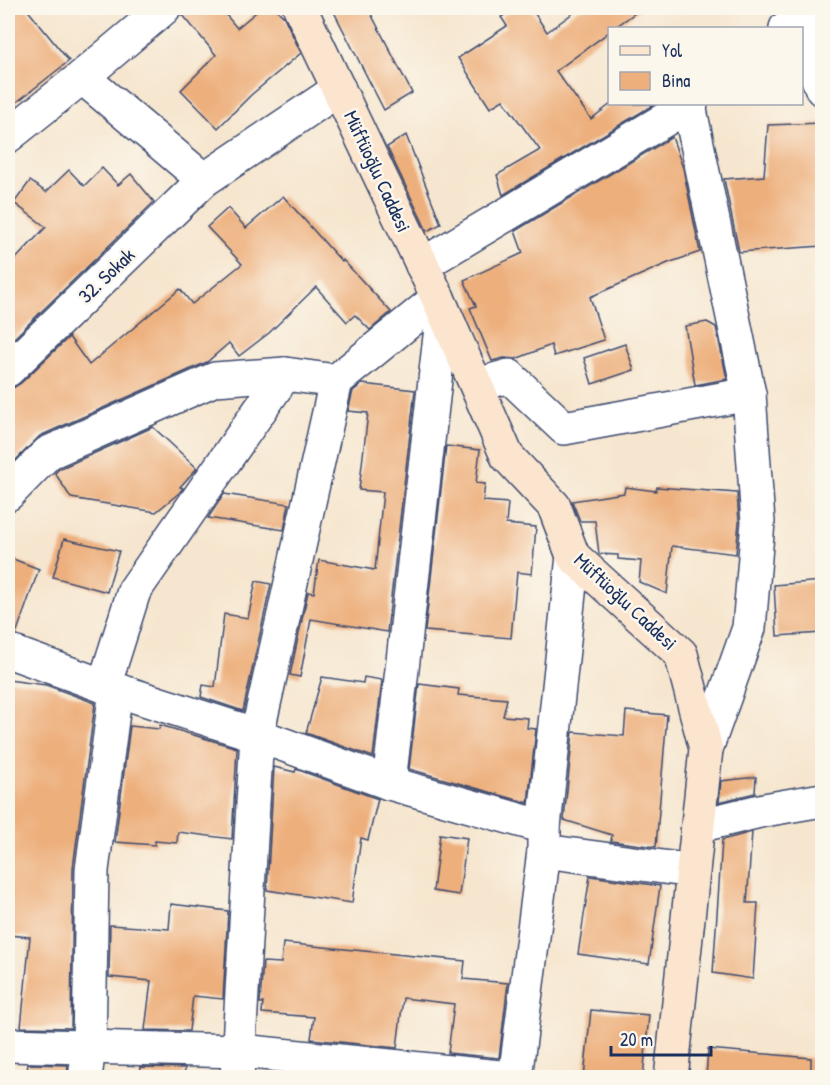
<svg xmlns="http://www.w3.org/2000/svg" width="830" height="1085" font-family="'Patrick Hand',sans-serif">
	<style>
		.building { fill: #edaf7c }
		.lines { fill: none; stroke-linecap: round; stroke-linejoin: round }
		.street-casing { stroke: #3c4a6f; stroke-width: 36 }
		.secondary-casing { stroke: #3c4a6f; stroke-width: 36 }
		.street { stroke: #fff; stroke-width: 33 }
		.secondary { stroke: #fbe5cf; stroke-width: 33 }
		.labels { text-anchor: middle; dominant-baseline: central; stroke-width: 5; stroke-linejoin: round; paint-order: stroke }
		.street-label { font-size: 20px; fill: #1b2f5e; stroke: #fbf7ec }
	</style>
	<rect width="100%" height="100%" fill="#fbf7ec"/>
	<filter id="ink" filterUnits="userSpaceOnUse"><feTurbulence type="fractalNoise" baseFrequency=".0167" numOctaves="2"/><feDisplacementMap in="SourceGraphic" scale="12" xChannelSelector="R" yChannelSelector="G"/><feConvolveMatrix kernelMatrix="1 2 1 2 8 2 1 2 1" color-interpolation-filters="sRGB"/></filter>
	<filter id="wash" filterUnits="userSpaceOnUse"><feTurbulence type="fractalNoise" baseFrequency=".008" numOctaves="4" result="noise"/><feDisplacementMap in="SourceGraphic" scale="24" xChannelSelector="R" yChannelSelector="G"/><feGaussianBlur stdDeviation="1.35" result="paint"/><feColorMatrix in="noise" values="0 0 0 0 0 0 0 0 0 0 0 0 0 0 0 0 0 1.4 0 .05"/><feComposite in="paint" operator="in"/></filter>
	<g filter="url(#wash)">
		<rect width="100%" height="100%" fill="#f6e6cf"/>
		<g id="blocks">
			<g class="building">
				<polygon points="8,8 26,8 69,61 8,109"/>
				<polygon points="182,8 220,8 237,28 261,8 275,8 284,17 301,53 251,95 218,128 181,90 216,55 182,14"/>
				<polygon points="332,8 368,8 412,93 384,110"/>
				<polygon points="516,8 531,8 547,32 580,8 642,8 614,28 609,28 609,32 556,71 591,119 611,104 655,104 503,195 497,175 540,150 503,100 490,108 458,58 507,26 501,17"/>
				<polygon points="822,123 822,246 739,252 724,179 764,176 768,125"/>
				<polygon points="406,135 441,224 427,231 387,147"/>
				<polygon points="672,137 683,168 700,252 668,263 590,297 604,340 554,356 551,345 516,359 504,358 492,361 470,308 476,306 464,280 523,253 515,231"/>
				<polygon points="102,168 118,185 131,174 154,202 8,344 8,267 46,227 14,203 30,181 46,192 69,170 84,186"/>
				<polygon points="283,196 342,262 343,260 391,312 370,330 355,315 347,322 316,287 269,333 239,356 229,343 207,362 40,436 8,468 8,388 13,388 21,383 69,337 89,365 180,289 192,304 242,264 207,227 228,208 246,228"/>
				<polygon points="707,322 716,327 727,379 695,385 685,326"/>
				<polygon points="625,344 634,370 592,384 584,358"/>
				<polygon points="362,384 415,390 387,632 311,619 300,677 290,675 308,592 314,593 319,560 375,570 383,492 359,490 368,413 348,411 353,391"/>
				<polygon points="153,427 197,468 180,487 183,488 179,493 156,512 71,498 55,473 59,469"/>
				<polygon points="446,446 480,450 476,483 485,484 483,501 508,503 506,524 536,527 532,574 517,572 511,638 425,631"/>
				<polygon points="625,487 656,491 657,487 737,493 739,522 736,554 672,546 667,594 639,582 641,561 618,559 618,555 599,554 595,521 580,521 572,501 624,493"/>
				<polygon points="224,494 289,504 284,530 208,518"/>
				<polygon points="64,539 119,551 107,592 53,577"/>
				<polygon points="8,557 39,569 16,634 8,633"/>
				<polygon points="256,581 271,584 243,711 201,697 203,685 215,687 224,614 248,618"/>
				<polygon points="822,581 822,633 777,636 774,585"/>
				<polygon points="322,677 363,683 364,677 382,680 373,757 306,733"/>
				<polygon points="8,680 46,685 95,703 73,868 71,1028 21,1027 30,937 8,935"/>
				<polygon points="419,684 459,689 458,695 507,699 503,716 528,718 527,728 536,729 528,803 409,769"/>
				<polygon points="626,711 667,715 656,847 611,841 612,835 564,820 573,732 624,736"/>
				<polygon points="160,725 237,748 232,839 178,832 177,843 155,841 155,845 115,842 130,726 159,729"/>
				<polygon points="274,767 295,772 296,769 378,799 368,840 361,838 352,903 267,890"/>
				<polygon points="756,777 755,793 719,802 721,781"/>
				<polygon points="752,832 747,903 758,903 753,979 713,973 722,840"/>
				<polygon points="440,834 467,838 459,895 433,891"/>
				<polygon points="590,876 660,886 649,964 578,954"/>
				<polygon points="171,904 228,911 223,999 193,996 189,1031 145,1030 151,981 109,977 110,925 169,929"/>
				<polygon points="283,943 465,961 463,979 508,983 499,1058 448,1053 454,1004 403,998 397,1048 311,1039 314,1017 262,1013 263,1003 260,1003 263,962 281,963"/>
				<polygon points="591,1010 649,1015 643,1077 584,1077"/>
				<polygon points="708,1049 811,1058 811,1077 706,1077"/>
				<polygon points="28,1064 68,1065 67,1077 26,1077"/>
				<polygon points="141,1067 185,1068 184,1077 140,1077"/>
			</g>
		</g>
	</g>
	<g filter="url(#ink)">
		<use href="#blocks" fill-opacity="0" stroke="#3c4a6f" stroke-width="1.5"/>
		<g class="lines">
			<defs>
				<g id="street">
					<polyline points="786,28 813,8"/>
					<polyline points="802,38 822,89"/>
					<polyline points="82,77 204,180 339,89"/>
					<polyline points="689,105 749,394 758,522 749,628 706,749"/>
					<polyline points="8,136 82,77 164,8"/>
					<polyline points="422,265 691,104"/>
					<polyline points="8,370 204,180"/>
					<polyline points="336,381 438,298"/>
					<polyline points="477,385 509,376 564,428 749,394"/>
					<polyline points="8,494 48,453 215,379 285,374"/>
					<polyline points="8,651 104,686 257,735 389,783 544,827"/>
					<polyline points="104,686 134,591 285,374 336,381 257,735 237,1078"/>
					<polyline points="389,783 443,310"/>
					<polyline points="698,826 764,810 822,800"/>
					<polyline points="544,851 693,871"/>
					<polyline points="8,1045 240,1051 510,1078"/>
					<polyline points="85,1078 89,1047 92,870 116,690"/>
					<polyline points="515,1078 544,851 544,827 573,556"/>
				</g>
				<polyline id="secondary" points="300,8 438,298 507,456 554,506 573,556 681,654 706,749 671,1078"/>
			</defs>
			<use href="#street" class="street-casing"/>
			<use href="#secondary" class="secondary-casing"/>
			<use href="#street" class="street"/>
			<use href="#secondary" class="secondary"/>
		</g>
	</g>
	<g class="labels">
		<g class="street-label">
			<text transform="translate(378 171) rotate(65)">Müftüoğlu Caddesi</text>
			<text transform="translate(106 275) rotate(-44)">32. Sokak</text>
			<text transform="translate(626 601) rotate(43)">Müftüoğlu Caddesi</text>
		</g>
	</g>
	<rect width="830" height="1085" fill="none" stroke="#fbf7ec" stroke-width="30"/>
	<rect x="608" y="27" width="195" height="78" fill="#fbf7ec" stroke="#a1a7b3" stroke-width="1.5"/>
	<rect x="620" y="46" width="30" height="9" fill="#fbe5cf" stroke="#a1a7b3" stroke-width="1.5"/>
	<text x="662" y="57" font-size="18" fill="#1b2f5e">Yol</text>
	<rect x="620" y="72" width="30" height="18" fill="#edaf7c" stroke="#a1a7b3" stroke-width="1.5"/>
	<text x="662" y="87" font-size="18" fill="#1b2f5e">Bina</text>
	<path d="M611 1046v9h100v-9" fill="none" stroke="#1b2f5e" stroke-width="3"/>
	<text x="620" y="1046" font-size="18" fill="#1b2f5e" stroke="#fbf7ec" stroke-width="4.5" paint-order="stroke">20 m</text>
</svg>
